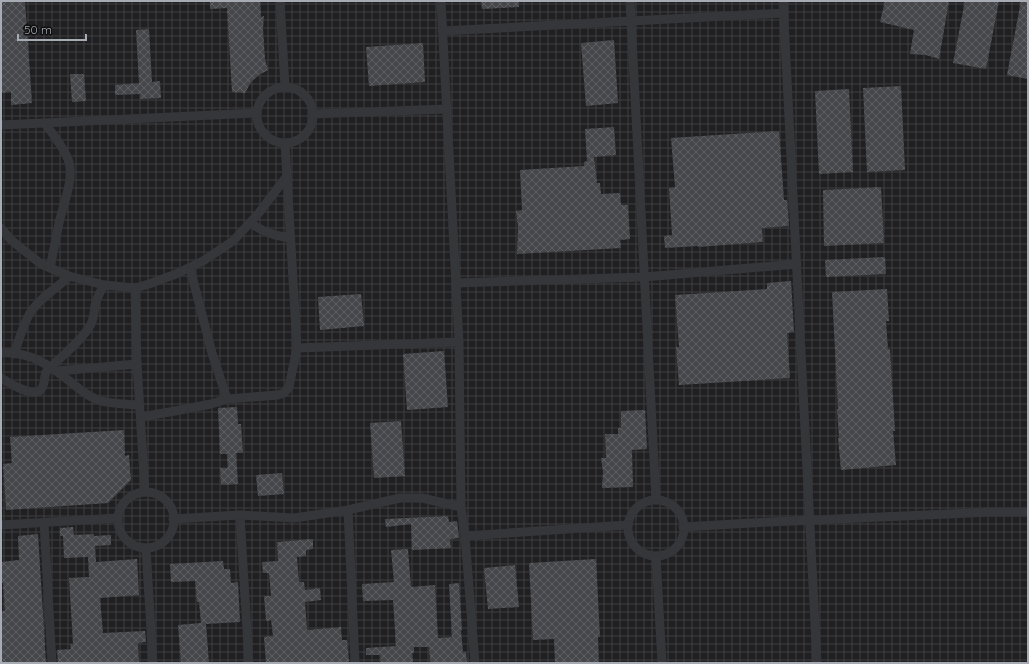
<svg xmlns="http://www.w3.org/2000/svg" width="1029" height="664" font-family="Quicksand,sans-serif">
	<style>
		.industrial { fill: url(#industrial-grid) }
		.building { fill: url(#building-cross-hatch) }
		.lines { fill: none; stroke-linecap: round; stroke-linejoin: round }
		.minor { stroke: #35363a; stroke-width: 9 }
	</style>
	<defs>
		<pattern id="industrial-grid" width="8" height="8" patternUnits="userSpaceOnUse"><rect width="8" height="8" fill="#202022"/><path d="M0 4h8M4 0v8" fill="none" stroke="#3e3e40"/></pattern>
		<pattern id="building-cross-hatch" width="8" height="8" patternUnits="userSpaceOnUse"><rect width="8" height="8" fill="#46474a"/><path d="M0 0l8 8M0 8l8-8" fill="none" stroke="#5e5f62"/></pattern>
	</defs>
	<rect width="100%" height="100%" fill="#141415"/>
	<rect class="industrial" x="1" y="1" width="1027" height="662"/>
	<g class="building">
		<polygon points="1,1 25,1 32,103 11,105 11,92 1,93"/>
		<polygon points="210,1 260,1 261,17 264,16 263,29 265,59 268,70 259,75 251,82 245,93 232,92 227,8 210,9"/>
		<polygon points="481,1 519,1 519,7 482,9"/>
		<polygon points="885,1 949,1 939,59 926,55 910,54 914,30 880,22"/>
		<polygon points="965,1 999,1 986,69 953,63"/>
		<polygon points="1021,1 1028,1 1028,79 1007,75"/>
		<polygon points="149,29 152,82 160,81 161,98 140,99 140,94 115,95 115,85 139,83 136,30"/>
		<polygon points="614,40 618,103 586,106 581,43"/>
		<polygon points="423,43 425,82 369,86 366,47"/>
		<polygon points="70,74 84,74 86,101 72,102"/>
		<polygon points="901,86 905,170 867,172 863,88"/>
		<polygon points="849,89 853,172 819,174 815,91"/>
		<polygon points="614,127 616,155 594,157 597,183 600,183 601,194 620,193 621,205 628,205 630,239 620,240 621,248 517,254 518,227 516,211 522,210 520,170 584,166 584,162 587,161 585,129"/>
		<polygon points="779,131 784,200 787,200 789,226 762,228 763,242 698,247 698,246 665,248 664,236 672,235 669,188 675,187 671,138"/>
		<polygon points="881,187 884,243 824,246 823,190"/>
		<polygon points="885,257 886,274 826,277 825,260"/>
		<polygon points="791,281 794,332 787,333 790,378 679,385 676,347 679,347 675,295 767,289 767,283"/>
		<polygon points="887,289 889,321 886,321 888,349 890,349 895,431 893,431 896,465 841,470 838,438 839,438 837,409 838,409 832,292"/>
		<polygon points="361,294 364,326 320,330 318,297"/>
		<polygon points="444,351 448,407 407,410 403,354"/>
		<polygon points="237,407 238,424 241,424 243,453 236,453 238,484 221,485 220,468 228,468 227,454 220,454 218,408"/>
		<polygon points="645,410 647,449 632,450 633,487 602,488 603,472 601,458 606,458 605,434 618,434 618,428 621,428 621,411"/>
		<polygon points="401,421 405,476 374,478 370,423"/>
		<polygon points="124,430 125,456 129,455 131,480 108,503 6,510 3,464 12,463 10,437"/>
		<polygon points="282,473 284,494 258,496 256,475"/>
		<polygon points="448,516 449,522 457,521 459,537 459,538 450,539 451,548 412,550 411,524 386,527 385,519"/>
		<polygon points="73,527 74,535 94,534 94,536 111,535 111,545 95,546 96,562 137,559 139,595 100,598 103,633 145,631 146,642 138,643 139,663 58,663 57,650 71,649 70,644 73,644 69,578 89,577 88,557 64,558 63,536 60,536 60,528"/>
		<polygon points="38,534 46,663 1,663 1,611 5,611 3,583 1,583 1,562 19,560 18,536"/>
		<polygon points="313,539 313,549 306,550 306,556 297,557 299,582 304,582 305,590 320,588 321,600 305,602 307,630 341,627 342,640 347,640 349,663 266,663 264,637 273,636 271,620 266,621 264,596 271,596 269,573 263,573 262,562 278,561 277,542"/>
		<polygon points="408,549 411,587 435,585 438,638 452,637 449,584 459,583 462,630 461,630 463,652 466,652 467,662 430,663 429,647 414,647 414,653 412,653 413,663 381,663 380,655 366,655 366,648 396,646 393,600 363,601 362,584 394,582 391,550"/>
		<polygon points="596,559 600,637 598,637 599,663 555,663 554,639 533,640 529,563"/>
		<polygon points="223,561 224,569 230,569 231,583 238,582 240,622 206,624 209,663 181,663 178,625 201,623 199,602 197,602 195,581 171,582 170,564"/>
		<polygon points="515,565 519,607 488,609 484,568"/>
	</g>
	<g class="lines">
		<g class="minor">
			<polyline points="280,1 285,87"/>
			<polyline points="441,1 459,342 461,507 465,536 475,663"/>
			<polyline points="630,1 656,500"/>
			<polyline points="783,1 817,663"/>
			<polyline points="442,31 784,13"/>
			<circle cx="285" cy="115" r="28"/>
			<polyline points="312,114 447,109"/>
			<path d="M45,123C53,135 65,149 69,162C74,180 63,205 59,223C56,238 53,253 50,268"/>
			<polyline points="1,125 257,113"/>
			<polyline points="250,223 262,230 275,235 290,238"/>
			<polyline points="1,228 11,240 41,264 69,276 104,285 135,288 149,284 176,274 203,261 233,241 258,214 287,176"/>
			<polyline points="190,268 212,353 227,399"/>
			<polyline points="456,283 644,277 797,264"/>
			<polyline points="135,288 137,364 145,492"/>
			<polyline points="297,348 459,342"/>
			<path d="M1,353C30,351 51,366 72,383C80,390 88,396 98,400C109,404 128,404 140,405"/>
			<path d="M14,354C19,340 23,325 30,313C40,298 56,288 69,277"/>
			<polyline points="58,371 137,364"/>
			<path d="M1,378C9,383 36,400 42,388C45,383 44,377 46,372C59,358 83,340 91,324C94,318 94,312 95,305C97,298 100,292 104,285"/>
			<polyline points="141,417 175,411 211,404 227,399 278,395 284,393 289,387 297,348 285,143"/>
			<circle cx="146" cy="520" r="28"/>
			<circle cx="656" cy="528" r="28"/>
			<polyline points="348,510 355,663"/>
			<polyline points="240,515 249,663"/>
			<polyline points="173,519 240,515 294,518 348,510 400,498 422,498 461,507"/>
			<polyline points="44,522 52,663"/>
			<polyline points="1,525 118,518"/>
			<polyline points="683,527 770,522 992,512 1028,512"/>
			<polyline points="465,536 628,525"/>
			<polyline points="146,548 153,663"/>
			<polyline points="656,556 662,663"/>
		</g>
	</g>
	<rect width="1029" height="664" fill="none" stroke="#a7acb4" stroke-width="4"/>
	<path d="M18 34v6h68v-6" fill="none" stroke="#a7acb4" stroke-width="2"/>
	<text x="24" y="34" font-size="12" fill="#a7acb4" stroke="#0f0f10" stroke-width="3" paint-order="stroke">50 m</text>
</svg>
